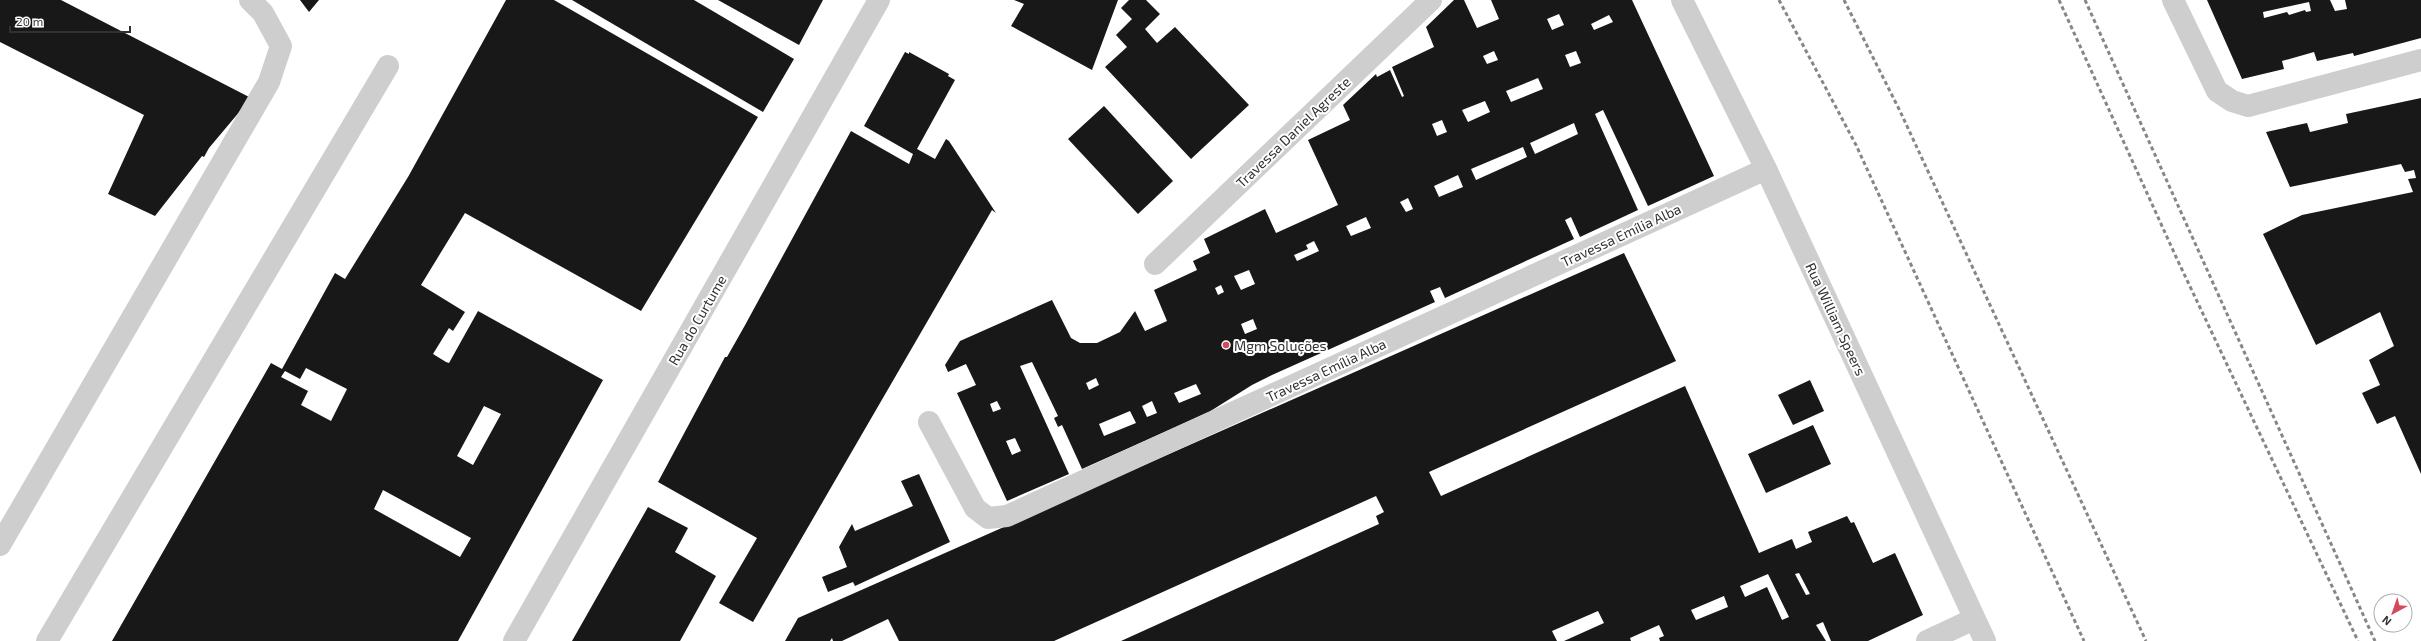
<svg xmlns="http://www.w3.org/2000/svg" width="2421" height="641" font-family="'Exo 2',sans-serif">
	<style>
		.building { fill: #181818; fill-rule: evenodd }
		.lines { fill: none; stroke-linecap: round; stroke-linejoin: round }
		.minor { stroke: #cecece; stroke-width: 22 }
		.rail { stroke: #868686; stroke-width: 3; stroke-dasharray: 4 3; stroke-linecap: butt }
		.poi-dot { fill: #d14a5e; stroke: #fff; stroke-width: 1.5 }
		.labels { text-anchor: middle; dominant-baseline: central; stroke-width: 4; stroke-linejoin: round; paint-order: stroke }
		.street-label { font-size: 14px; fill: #313131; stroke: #fff }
		.poi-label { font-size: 14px; fill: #313131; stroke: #fff; text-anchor: start }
	</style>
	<rect width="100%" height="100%" fill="#fff"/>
	<g class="building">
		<polygon points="0,0 61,0 251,98 209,148 204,157 202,156 155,216 108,194 144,115 0,42"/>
		<polygon points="300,0 319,0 309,12"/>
		<path d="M506,0H554L758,117L641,311L465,213L421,285L465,312L453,331L449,328L433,354L446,362L449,363L478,311L603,380L458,641H112L271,363L282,369L335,273L345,279L408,177ZM306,368L347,389L331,421L301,405L308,391L281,377L285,371L300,379ZM484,406L501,414L473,465L457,456ZM383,490L471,538L460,557L374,509Z"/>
		<polygon points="572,0 694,0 794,59 763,112"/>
		<polygon points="718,0 823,0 799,45"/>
		<polygon points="1014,0 1118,0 1092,70 1011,26 1024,4"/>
		<polygon points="1129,0 1146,0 1160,14 1145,29 1157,43 1175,27 1249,105 1191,159 1105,67 1127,47 1116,35 1132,19 1121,8"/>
		<path d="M1454,0H1464L1477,28L1499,19L1491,0H1632L1714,176L1648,206L1603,110L1595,114L1638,210L1580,237L1571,217L1565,220L1574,239L1445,298L1440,287L1430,291L1435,302L1272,375L1252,385L1209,412L1082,469L1062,425L1058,427L1054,418L1058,416L1032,362L1020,366L1069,474L1007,501L957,393L976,385L966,364L948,372L945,365L960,341L1052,300L1071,338L1080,343H1097L1120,332L1135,311L1145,331L1167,321L1154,290L1197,270L1193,261L1210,253L1204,239L1265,209L1276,233L1338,205L1308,140L1350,120L1343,105L1376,74L1377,77L1390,70L1402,97L1404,96L1392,67L1434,47L1426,27ZM1559,14L1564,25L1552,30L1547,19ZM1609,15L1613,22L1594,30L1591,24ZM1494,51L1498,60L1487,64L1483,56ZM1576,51L1581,63L1570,67L1565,55ZM1538,78L1543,89L1511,102L1506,91ZM1485,101L1490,112L1468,122L1462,110ZM1442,120L1447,132L1437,136L1432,124ZM1574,123L1578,134L1535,154L1530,143ZM1523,147L1527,157L1476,180L1471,169ZM1458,175L1463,187L1439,197L1434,186ZM1408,198L1413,209L1406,212L1400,202ZM1366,217L1371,228L1351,236L1346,226ZM1314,241L1319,251L1297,261L1294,255L1308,249L1306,245ZM1249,270L1255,284L1241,290L1234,276ZM1221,285L1224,292L1218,295L1215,288ZM1253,319L1257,329L1245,334L1241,324ZM1096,378L1099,385L1089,390L1086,383ZM1196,384L1201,394L1179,403L1174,393ZM997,401L1001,409L993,412L990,404ZM1152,401L1157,413L1147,417L1142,406ZM1130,411L1136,423L1104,436L1099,424ZM1015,438L1021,451L1012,455L1006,441Z"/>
		<path d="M2207,0H2330L2335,11L2347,9L2345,0H2421V38L2354,56L2353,53L2317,61L2314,52L2282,61L2284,69L2242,79ZM2309,2L2311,11L2306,12L2305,10L2289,15L2287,12L2264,18L2263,12Z"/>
		<polygon points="905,52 909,54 909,52 949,74 948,76 955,80 917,149 935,159 946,139 949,141 996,213 992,210 753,622 719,603 757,538 658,482 725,357 727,357 744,327 851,131 909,164 913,154 864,126"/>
		<polygon points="2421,98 2421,474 2395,416 2377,424 2362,393 2380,385 2369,360 2394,346 2380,312 2316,345 2263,234 2302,215 2413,192 2408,179 2416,178 2414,170 2405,172 2401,164 2290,187 2266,132 2307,123 2310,132 2348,123 2346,114"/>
		<polygon points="1104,106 1173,181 1138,214 1068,139"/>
		<path d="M1624,253L1676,361L1429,472L1441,496L1685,386L1759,553L1792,539L1796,549L1812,542L1808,532L1847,516L1851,523L1854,522L1873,563L1895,553L1923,615L1868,641H1831L1823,622L1816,625L1826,641H1660L1659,638L1664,636L1659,625L1630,638L1631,641H1564L1604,623L1598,611L1552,631L1557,641H1121L1379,524L1376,516L1384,512L1376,496L1054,641H899L888,619L842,641H833L832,638L830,641H785L798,618ZM1799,573L1810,594L1806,595L1795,574ZM1768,574L1789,617L1782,620L1767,587L1745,597L1740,586ZM1724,596L1728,607L1696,620L1691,610Z"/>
		<polygon points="1810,380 1824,411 1793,425 1778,395"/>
		<polygon points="1813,425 1831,464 1766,493 1748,454"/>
		<polygon points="919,474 950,542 855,586 853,582 828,592 822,577 847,567 839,547 852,524 855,531 913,506 901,481"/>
		<polygon points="648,507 688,528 675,552 716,576 680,641 572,641"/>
	</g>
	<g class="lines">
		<g class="minor">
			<polyline points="1682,0 1766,169 1985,641"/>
			<polyline points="2173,0 2217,91 2232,101 2248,106 2421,60"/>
			<polyline points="1155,264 1431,0"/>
			<polyline points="929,422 975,508 988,518 1007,516 1766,169"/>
			<polyline points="0,545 269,82 281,46 263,13 250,0"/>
			<polyline points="47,641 388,66"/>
			<polyline points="514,641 879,0"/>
			<polyline points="1927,641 1974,619"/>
		</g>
		<g class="rail">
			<polyline points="1779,0 1856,145 2084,641"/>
			<polyline points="1844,0 1900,111 2146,641"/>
			<polyline points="2059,0 2177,259 2358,641"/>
			<polyline points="2085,0 2375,641"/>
		</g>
	</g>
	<circle class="poi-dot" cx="1226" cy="345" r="4"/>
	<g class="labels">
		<g class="street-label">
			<text transform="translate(1293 132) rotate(-44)">Travessa Daniel Agreste</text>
			<text transform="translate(1621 235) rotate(-25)">Travessa Emília Alba</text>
			<text transform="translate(1836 319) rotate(65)">Rua William Speers</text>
			<text transform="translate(697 320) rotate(-60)">Rua do Curtume</text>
			<text transform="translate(1326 370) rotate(-25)">Travessa Emília Alba</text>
		</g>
		<g class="poi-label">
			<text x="1234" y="345">Mgm Soluções</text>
		</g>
	</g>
	<g transform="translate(2393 613) rotate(220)"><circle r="19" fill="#ffffff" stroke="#adadad"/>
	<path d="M0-3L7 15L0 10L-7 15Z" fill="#d14a5e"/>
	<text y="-6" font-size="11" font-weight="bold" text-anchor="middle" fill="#313131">N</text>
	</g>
	<path d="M10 26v6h120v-6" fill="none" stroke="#313131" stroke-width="2"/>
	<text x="16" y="26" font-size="12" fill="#313131" stroke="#ffffff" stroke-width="3" paint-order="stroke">20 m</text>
</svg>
